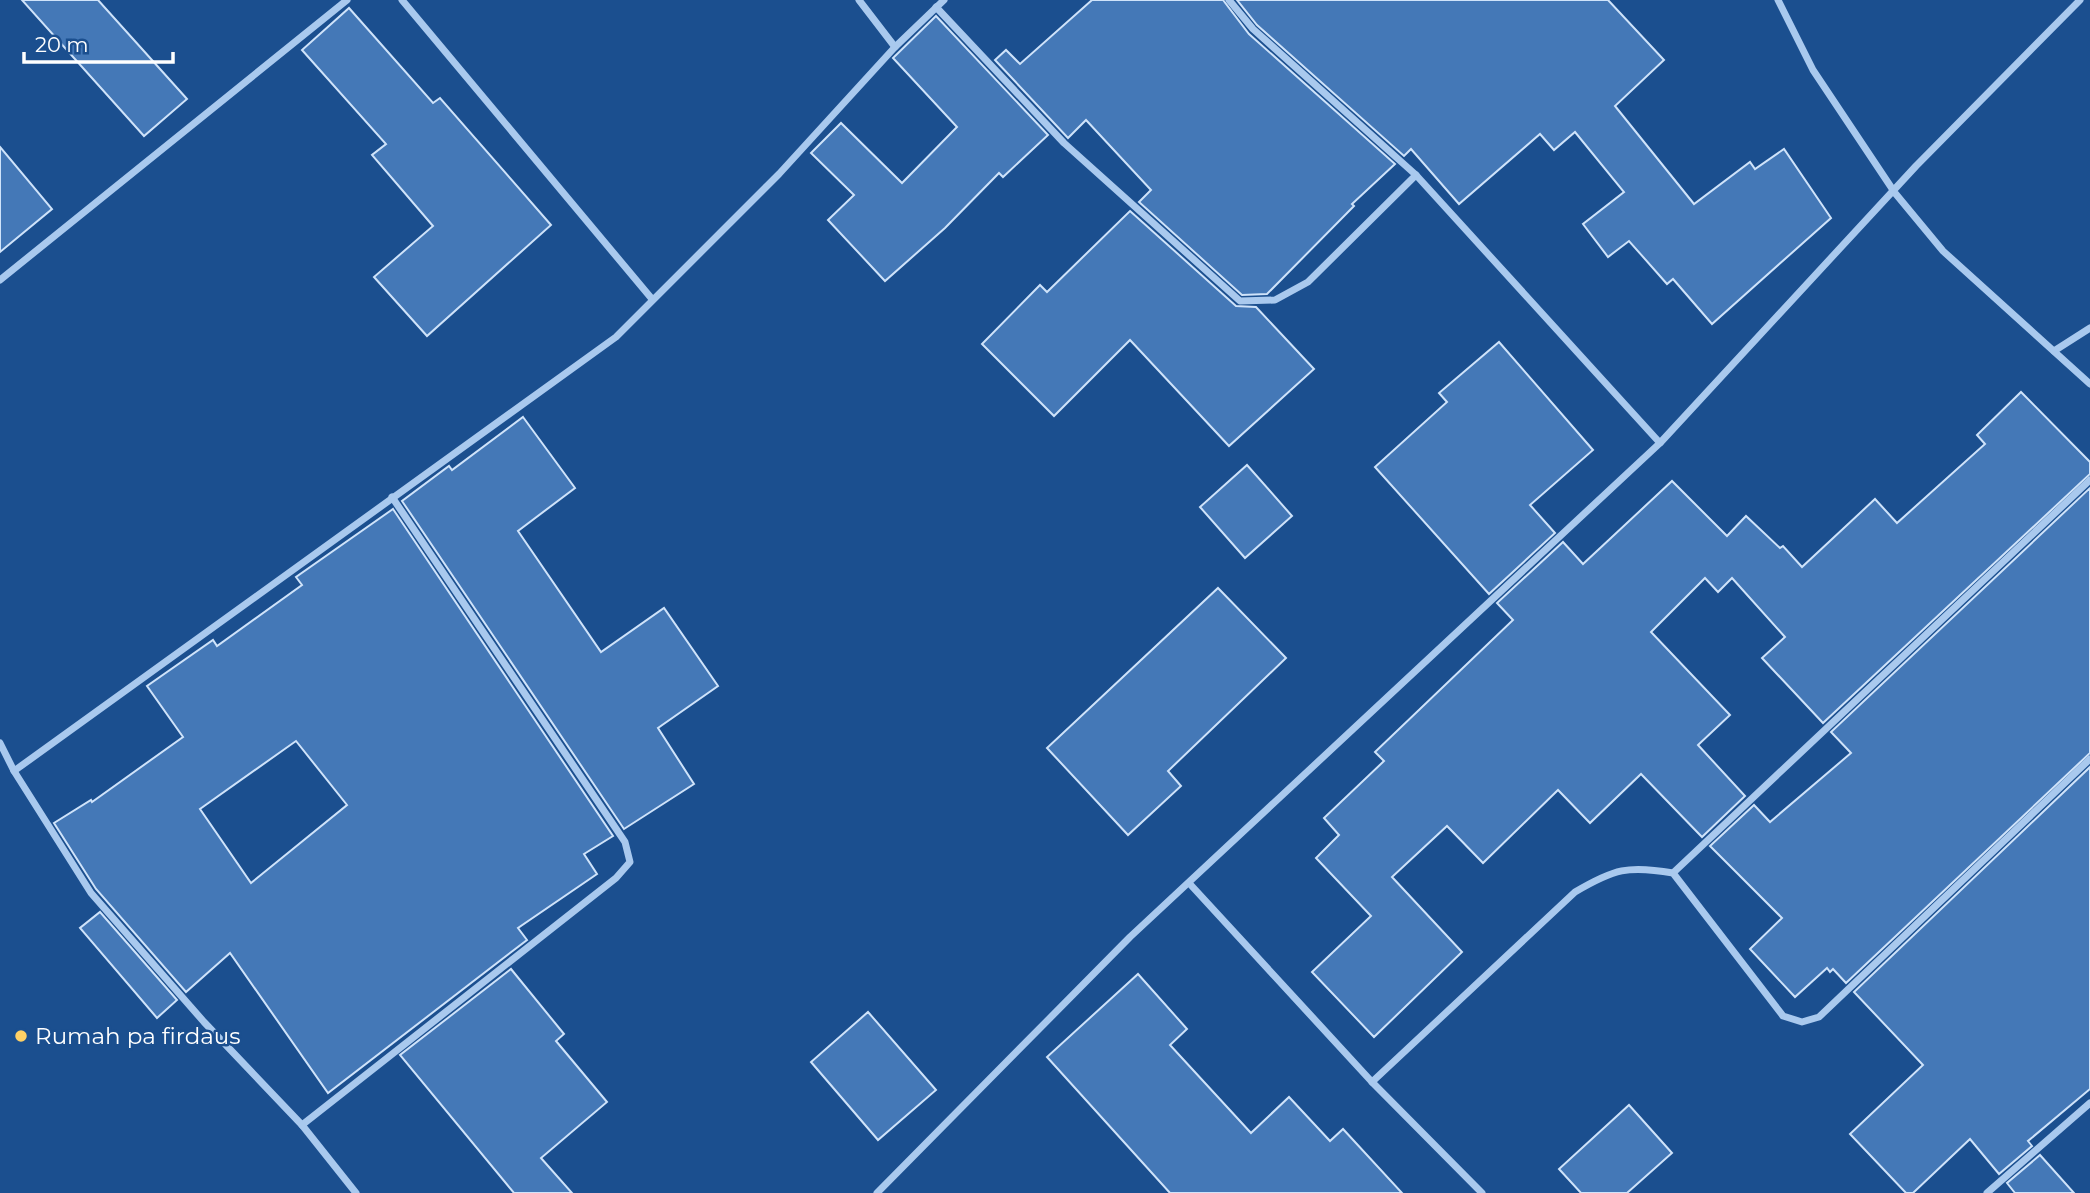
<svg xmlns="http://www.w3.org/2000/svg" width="2090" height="1193" font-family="Montserrat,sans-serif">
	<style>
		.building { fill: #4478b7; stroke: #cfe3fa; stroke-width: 2; fill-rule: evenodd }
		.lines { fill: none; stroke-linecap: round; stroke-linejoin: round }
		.street { stroke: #a9c9ee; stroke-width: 7 }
		.poi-dot { fill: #ffd166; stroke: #1b4f8f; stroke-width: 2.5 }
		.labels { text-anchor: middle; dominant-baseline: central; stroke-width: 5; stroke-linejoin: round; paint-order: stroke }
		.poi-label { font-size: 23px; fill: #fff; stroke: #1b4f8f; text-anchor: start }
	</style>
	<rect width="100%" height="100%" fill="#1b4f8f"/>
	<g class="building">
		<polygon points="22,0 98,0 187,99 144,136"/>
		<polygon points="1092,0 1223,0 1249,34 1395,164 1352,204 1354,206 1267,294 1242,295 1139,202 1151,190 1086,120 1068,138 995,60 1006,50 1020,64"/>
		<polygon points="1237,0 1608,0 1664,60 1615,106 1694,204 1750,162 1755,169 1784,149 1831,218 1712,324 1673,279 1667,284 1629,241 1608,257 1583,224 1624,192 1575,132 1554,150 1540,134 1459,204 1411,149 1404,156 1257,25"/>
		<polygon points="349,8 433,103 440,98 551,225 427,336 374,277 433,226 372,155 386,144 302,50"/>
		<polygon points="936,16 1048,135 1003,177 999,173 945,228 885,281 828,220 854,195 811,153 841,123 902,183 957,127 893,58"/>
		<polygon points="0,147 52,209 0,252"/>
		<polygon points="1130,211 1236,306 1256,307 1314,369 1229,446 1130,340 1054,416 982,344 1040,285 1047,292"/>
		<polygon points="1499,342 1593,450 1530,505 1555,533 1489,594 1375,467 1447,402 1439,393"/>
		<polygon points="2021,392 2090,462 2090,474 1823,723 1762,658 1785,637 1732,578 1718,592 1705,578 1651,632 1730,715 1698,745 1745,796 1702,837 1641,774 1590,823 1558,790 1483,863 1447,826 1392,877 1462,952 1374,1037 1312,972 1371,916 1316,858 1339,835 1324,818 1384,761 1375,752 1513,620 1497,603 1563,542 1583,564 1672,481 1727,536 1746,516 1780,548 1783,546 1802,567 1875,499 1897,523 1985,444 1977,435"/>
		<polygon points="523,417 575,488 518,531 601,652 664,608 718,686 658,728 694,784 624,829 402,501 449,466 452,470"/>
		<polygon points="1247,465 1292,516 1245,558 1200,507"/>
		<polygon points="2090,488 2090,753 1846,983 1833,969 1830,972 1827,968 1795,997 1750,949 1782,918 1710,846 1754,805 1770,822 1851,753 1831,732"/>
		<path d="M393,509L613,836L584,854L597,874L518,928L527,940L328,1093L230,953L186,992L96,889L54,823L91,800L92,802L183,737L147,686L213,640L217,646L302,585L296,577ZM296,741L347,805L251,883L200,809Z"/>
		<polygon points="1218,588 1286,658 1168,771 1181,786 1128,835 1047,748"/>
		<polygon points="2090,767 2090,1089 2028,1141 2032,1146 1999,1174 1970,1139 1913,1193 1906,1193 1850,1134 1923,1065 1854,992"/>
		<polygon points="100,912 177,1000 157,1018 80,928"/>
		<polygon points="511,969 564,1034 556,1041 607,1102 541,1158 572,1193 514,1193 400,1055"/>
		<polygon points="1138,974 1187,1029 1170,1045 1251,1133 1289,1097 1330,1141 1343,1129 1402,1193 1170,1193 1047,1057"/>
		<polygon points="868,1012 936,1090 878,1140 811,1062"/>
		<polygon points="1629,1105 1672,1153 1627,1193 1581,1193 1559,1169"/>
		<polygon points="2040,1155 2074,1193 2015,1193 2007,1183"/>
	</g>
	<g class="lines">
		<g class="street">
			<polyline points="402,0 652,299"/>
			<polyline points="859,0 895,47"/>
			<polyline points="1229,0 1253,29 1416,175 1660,443"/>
			<polyline points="1778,0 1813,70 1895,193 1943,251 2090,384"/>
			<polyline points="936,7 1064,143 1240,301 1275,300 1308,282 1416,175"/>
			<polyline points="0,280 347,0"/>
			<polyline points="2054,351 2090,328"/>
			<polyline points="0,743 14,771 91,893 204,1022 302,1125 356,1193"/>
			<polyline points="14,771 616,337 779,174 895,47 944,0"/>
			<polyline points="1673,873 2090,480"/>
			<polyline points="1189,883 1372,1082 1482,1193"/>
			<path d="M1372,1082L1575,892C1614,869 1628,865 1673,873L1783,1016L1802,1022L1819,1017L2090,759"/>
			<polyline points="302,1125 616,878 630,862 625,842 392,497"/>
			<polyline points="877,1193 1130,937 1660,443 1916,166 2080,0"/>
			<polyline points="1987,1193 2090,1103"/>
		</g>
	</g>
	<circle class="poi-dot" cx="21" cy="1036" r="7"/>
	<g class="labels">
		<g class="poi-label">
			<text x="35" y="1036">Rumah pa firdaus</text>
		</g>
	</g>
	<path d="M24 52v10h149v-10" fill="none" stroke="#ffffff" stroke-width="3.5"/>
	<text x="35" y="52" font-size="21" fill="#ffffff" stroke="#1b4f8f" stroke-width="5" paint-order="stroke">20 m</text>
</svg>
